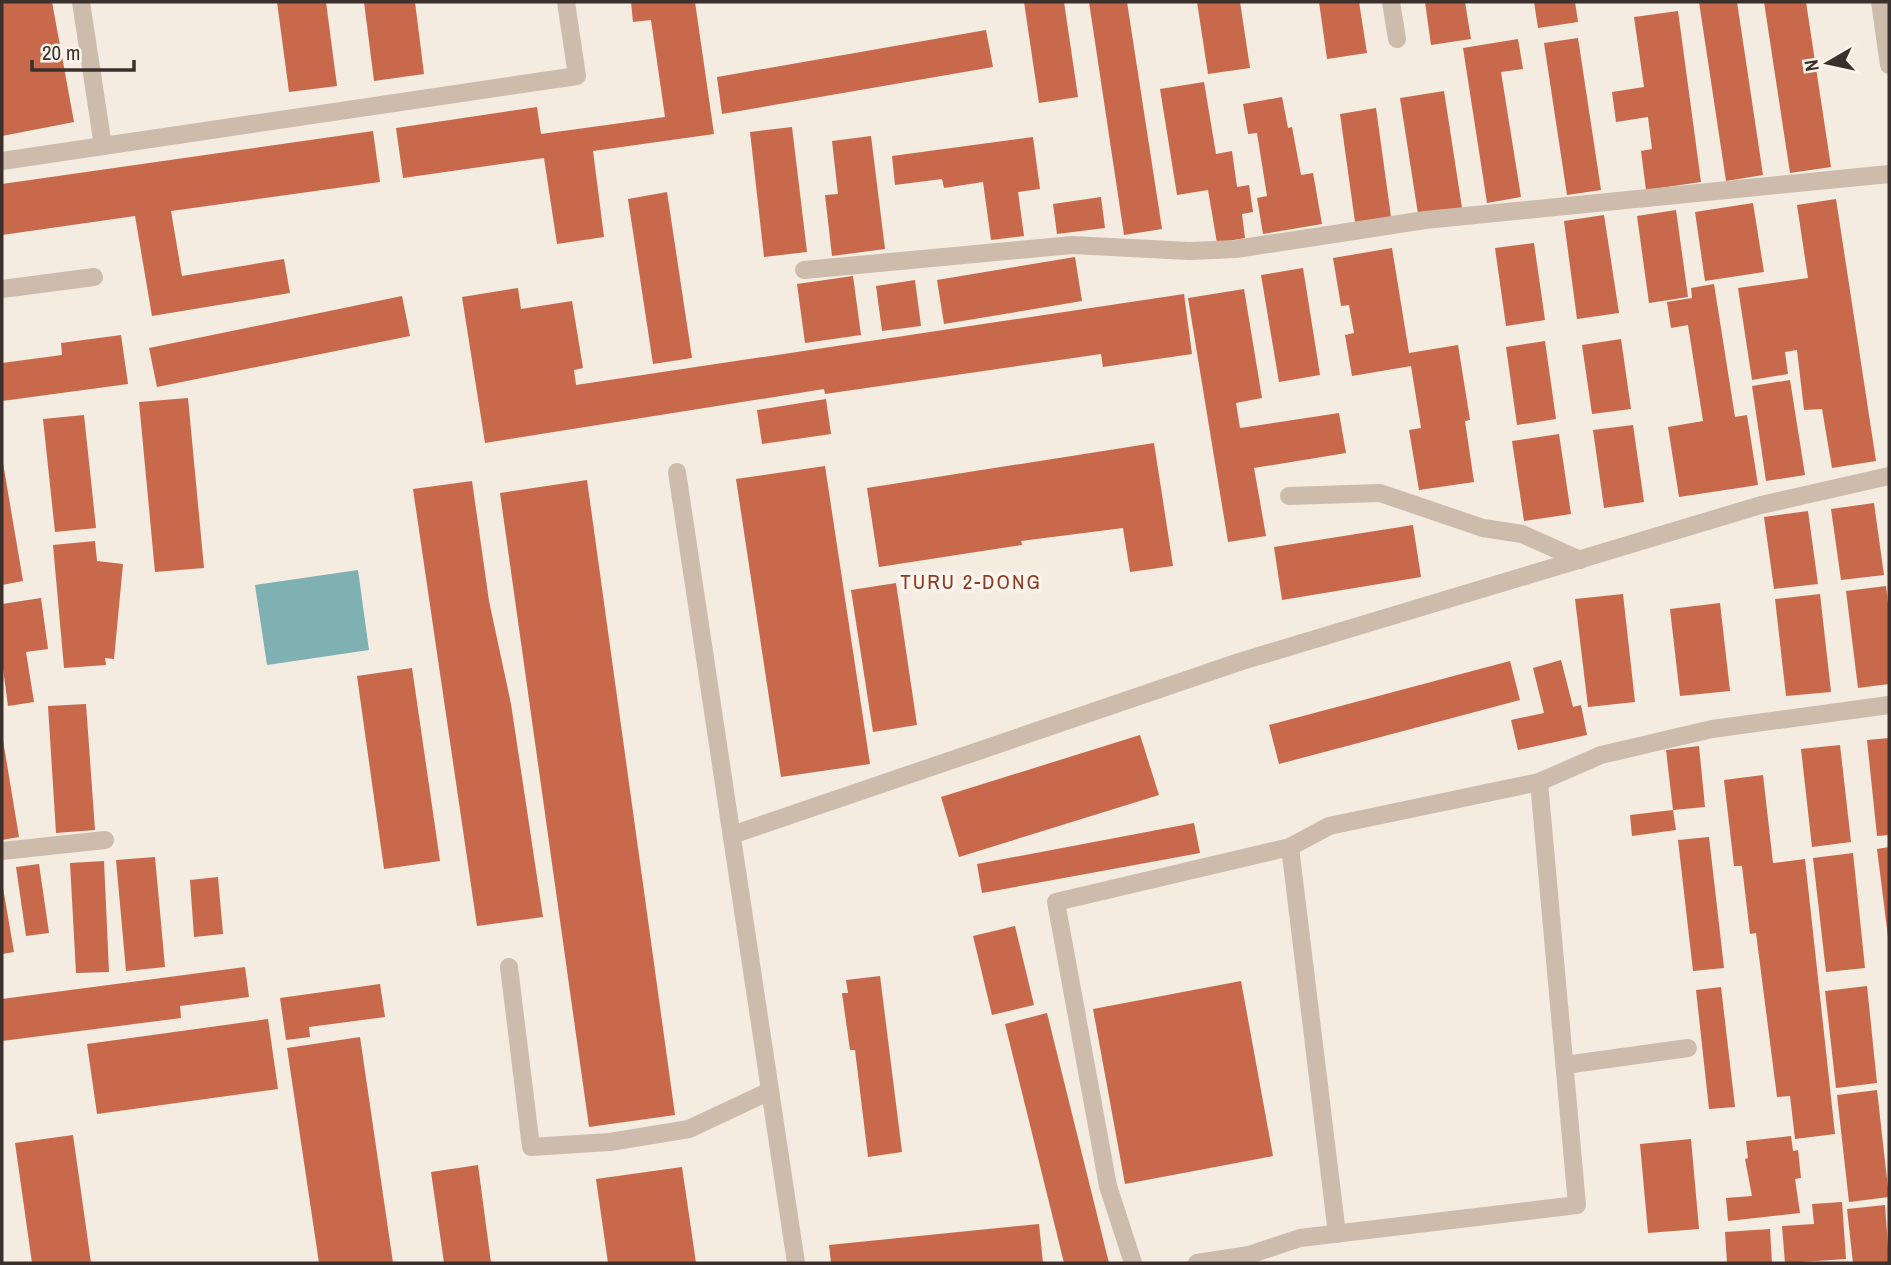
<svg xmlns="http://www.w3.org/2000/svg" width="1891" height="1265" font-family="'Archivo Narrow',sans-serif">
	<style>
		.water { fill: #7fb0b2 }
		.building { fill: #c8694b }
		.lines { fill: none; stroke-linecap: round; stroke-linejoin: round }
		.minor { stroke: #cdbbac; stroke-width: 18 }
		.labels { text-anchor: middle; dominant-baseline: central; stroke-width: 7; stroke-linejoin: round; paint-order: stroke }
		.quarter-label { font-size: 21px; letter-spacing: 2px; fill: #8c3b22; stroke: #fbf5ee }
	</style>
	<rect width="100%" height="100%" fill="#f4ebe1"/>
	<polygon class="water" points="358,570 369,650 267,665 255,585"/>
	<g class="building">
		<polygon points="2,2 52,2 74,122 2,136"/>
		<polygon points="277,2 326,2 337,86 289,92"/>
		<polygon points="364,2 415,2 424,74 374,81"/>
		<polygon points="631,2 695,2 714,134 593,151 604,237 557,244 544,158 403,178 396,128 537,107 541,134 665,117 651,20 633,22"/>
		<polygon points="1024,2 1064,2 1078,97 1039,103"/>
		<polygon points="1089,2 1127,2 1162,229 1124,235"/>
		<polygon points="1197,2 1240,2 1250,68 1208,74"/>
		<polygon points="1319,2 1359,2 1367,53 1327,59"/>
		<polygon points="1425,2 1465,2 1471,39 1431,45"/>
		<polygon points="1534,2 1575,2 1578,22 1538,28"/>
		<polygon points="1699,2 1737,2 1763,175 1726,181"/>
		<polygon points="1764,2 1806,2 1831,167 1790,173"/>
		<polygon points="1678,11 1701,182 1646,190 1641,151 1652,149 1648,117 1616,122 1612,92 1644,87 1634,17"/>
		<polygon points="986,30 993,67 722,114 717,77"/>
		<polygon points="1578,38 1601,190 1567,195 1544,43"/>
		<polygon points="1518,39 1523,69 1501,72 1521,197 1487,203 1463,48"/>
		<polygon points="1204,82 1216,154 1232,151 1237,187 1249,185 1253,212 1242,214 1245,238 1217,243 1208,190 1177,195 1160,89"/>
		<polygon points="1444,91 1462,208 1418,214 1400,98"/>
		<polygon points="1282,97 1288,128 1292,127 1301,175 1313,173 1322,224 1263,234 1257,198 1267,196 1257,133 1248,134 1243,104"/>
		<polygon points="1376,108 1391,217 1355,222 1340,114"/>
		<polygon points="792,127 807,252 764,257 750,132"/>
		<polygon points="373,131 380,182 171,211 182,276 284,259 290,293 152,316 135,216 2,235 2,184"/>
		<polygon points="871,136 885,249 832,256 825,195 838,194 832,141"/>
		<polygon points="1033,137 1040,189 1018,192 1024,236 991,240 983,182 944,188 942,179 895,185 892,156"/>
		<polygon points="667,192 692,358 653,364 628,199"/>
		<polygon points="1101,197 1105,228 1057,234 1053,204"/>
		<polygon points="1836,199 1876,461 1832,468 1822,409 1804,410 1797,350 1785,352 1788,374 1752,380 1738,288 1808,278 1797,205"/>
		<polygon points="1753,203 1764,272 1705,281 1695,212"/>
		<polygon points="1676,210 1688,297 1649,303 1637,216"/>
		<polygon points="1604,215 1619,313 1577,319 1564,221"/>
		<polygon points="1534,243 1545,320 1506,326 1495,248"/>
		<polygon points="1392,248 1409,353 1458,345 1470,420 1465,421 1474,482 1419,490 1409,430 1421,428 1411,366 1352,376 1345,335 1354,333 1349,305 1341,306 1333,258"/>
		<polygon points="1075,257 1082,301 944,324 937,280"/>
		<polygon points="1303,268 1320,375 1279,382 1261,275"/>
		<polygon points="853,276 861,335 805,343 797,284"/>
		<polygon points="915,280 921,326 882,331 876,286"/>
		<polygon points="1714,284 1735,417 1747,415 1758,485 1679,497 1668,427 1703,421 1688,325 1671,328 1667,302 1692,298 1691,288"/>
		<polygon points="518,288 521,309 572,301 583,368 574,370 576,385 1184,294 1192,354 1103,367 1101,354 825,394 824,389 485,443 462,297"/>
		<polygon points="1244,289 1262,398 1236,403 1240,428 1339,413 1346,453 1254,468 1266,536 1228,542 1188,298"/>
		<polygon points="402,296 410,336 157,387 149,348"/>
		<polygon points="121,335 128,384 2,401 2,363 62,355 61,343"/>
		<polygon points="1621,339 1631,409 1592,414 1582,345"/>
		<polygon points="1545,341 1556,419 1517,425 1506,347"/>
		<polygon points="1790,380 1805,475 1766,481 1752,386"/>
		<polygon points="188,398 204,568 155,572 139,402"/>
		<polygon points="826,399 831,434 762,444 757,410"/>
		<polygon points="84,415 96,528 55,532 43,419"/>
		<polygon points="1633,425 1644,502 1604,508 1593,430"/>
		<polygon points="1559,434 1571,514 1524,521 1512,441"/>
		<polygon points="1154,443 1173,566 1130,572 1123,528 1021,541 1022,545 879,567 867,488"/>
		<polygon points="2,457 23,581 2,585"/>
		<polygon points="825,466 870,764 781,777 736,479"/>
		<polygon points="587,480 675,1115 589,1127 500,493"/>
		<polygon points="472,481 489,601 511,704 543,917 477,926 413,489"/>
		<polygon points="1874,503 1884,575 1841,580 1831,509"/>
		<polygon points="1808,511 1818,584 1774,589 1764,517"/>
		<polygon points="1413,525 1421,577 1282,600 1274,547"/>
		<polygon points="95,541 97,561 123,564 114,659 105,658 106,665 64,668 53,545"/>
		<polygon points="896,583 917,725 873,732 851,590"/>
		<polygon points="1886,586 1889,613 1889,684 1858,688 1846,591"/>
		<polygon points="1623,594 1635,702 1588,707 1575,599"/>
		<polygon points="1820,594 1831,692 1786,696 1775,599"/>
		<polygon points="41,598 48,649 26,652 34,702 8,706 2,661 2,604"/>
		<polygon points="1720,603 1730,691 1680,696 1670,609"/>
		<polygon points="1561,660 1573,707 1581,705 1587,735 1518,750 1511,720 1544,713 1533,668"/>
		<polygon points="1510,661 1520,700 1279,764 1269,725"/>
		<polygon points="412,668 440,861 384,869 357,676"/>
		<polygon points="86,704 95,830 56,833 48,706"/>
		<polygon points="1140,735 1159,795 959,857 941,797"/>
		<polygon points="1889,738 1889,835 1877,836 1867,740"/>
		<polygon points="3,740 19,837 2,840 2,741"/>
		<polygon points="1840,745 1851,842 1812,847 1801,749"/>
		<polygon points="1699,746 1705,807 1673,810 1666,750"/>
		<polygon points="1763,775 1773,863 1805,859 1835,1134 1795,1139 1790,1096 1777,1097 1756,933 1750,934 1742,866 1734,866 1724,780"/>
		<polygon points="1673,810 1676,830 1632,836 1630,815"/>
		<polygon points="1194,823 1200,853 982,893 977,864"/>
		<polygon points="1709,837 1724,968 1693,971 1678,840"/>
		<polygon points="1889,847 1889,937 1888,937 1877,849"/>
		<polygon points="1853,853 1865,968 1826,972 1813,858"/>
		<polygon points="155,857 165,967 126,971 116,860"/>
		<polygon points="104,861 109,972 76,973 70,863"/>
		<polygon points="39,864 49,933 26,936 16,867"/>
		<polygon points="218,877 223,934 194,937 190,880"/>
		<polygon points="2,882 14,952 2,954"/>
		<polygon points="1015,926 1034,1005 992,1015 973,936"/>
		<polygon points="245,967 249,997 180,1006 181,1018 2,1041 2,999"/>
		<polygon points="880,976 902,1152 868,1157 855,1050 850,1050 842,993 848,993 846,980"/>
		<polygon points="1241,981 1273,1156 1125,1184 1093,1009"/>
		<polygon points="380,984 385,1017 309,1027 310,1037 286,1040 280,998"/>
		<polygon points="1867,986 1877,1083 1836,1088 1825,991"/>
		<polygon points="1721,987 1735,1107 1709,1109 1696,990"/>
		<polygon points="1047,1013 1109,1263 1064,1263 1005,1024"/>
		<polygon points="268,1019 278,1089 97,1114 87,1044"/>
		<polygon points="360,1037 393,1263 319,1263 287,1048"/>
		<polygon points="1877,1090 1889,1197 1849,1202 1837,1095"/>
		<polygon points="73,1135 91,1263 32,1263 15,1143"/>
		<polygon points="1791,1136 1793,1151 1798,1150 1801,1178 1795,1179 1800,1213 1728,1221 1726,1198 1752,1196 1745,1159 1748,1158 1746,1141"/>
		<polygon points="1691,1139 1699,1229 1648,1233 1640,1144"/>
		<polygon points="478,1165 491,1263 444,1263 431,1172"/>
		<polygon points="682,1167 696,1263 608,1263 596,1179"/>
		<polygon points="1842,1202 1846,1259 1785,1263 1782,1226 1814,1224 1812,1204"/>
		<polygon points="1885,1205 1889,1263 1853,1263 1847,1209"/>
		<polygon points="1039,1224 1043,1263 831,1263 829,1245"/>
		<polygon points="1770,1229 1772,1263 1727,1263 1725,1232"/>
	</g>
	<g class="lines">
		<g class="minor">
			<polyline points="81,2 103,146"/>
			<polyline points="1391,2 1397,39"/>
			<polyline points="1880,2 1889,65"/>
			<polyline points="2,161 577,76 566,2"/>
			<polyline points="804,270 1072,245 1189,251 1236,249 1425,220 1889,174"/>
			<polyline points="2,289 94,277"/>
			<polyline points="677,472 796,1263"/>
			<polyline points="1289,496 1380,493 1483,528 1522,534 1580,560"/>
			<polyline points="732,835 1242,661 1761,505 1889,476"/>
			<polyline points="1290,847 1337,1234"/>
			<polyline points="2,851 105,840"/>
			<polyline points="509,967 531,1147 610,1142 689,1129 770,1091"/>
			<polyline points="1565,1065 1688,1048"/>
			<polyline points="1133,1263 1108,1186 1056,902 1290,847 1329,826 1539,782"/>
			<polyline points="1197,1263 1249,1255 1300,1238 1577,1205 1539,782 1601,755 1712,729 1889,705"/>
		</g>
	</g>
	<g class="labels">
		<g class="quarter-label">
			<text x="971" y="581">TURU 2-DONG</text>
		</g>
	</g>
	<rect width="1891" height="1265" fill="none" stroke="#3b302b" stroke-width="7"/>
	<g transform="translate(1828 63) rotate(261)" stroke="#fbf5ee" stroke-width="5" paint-order="stroke">
	<path d="M0-5L12 26L0 18L-12 26Z" fill="#3b302b"/>
	<text y="-10" font-size="19" font-weight="bold" text-anchor="middle" fill="#3b302b">N</text>
	</g>
	<path d="M32 60v10h102v-10" fill="none" stroke="#3b302b" stroke-width="3.5"/>
	<text x="42" y="60" font-size="21" fill="#3b302b" stroke="#fbf5ee" stroke-width="5" paint-order="stroke">20 m</text>
</svg>
